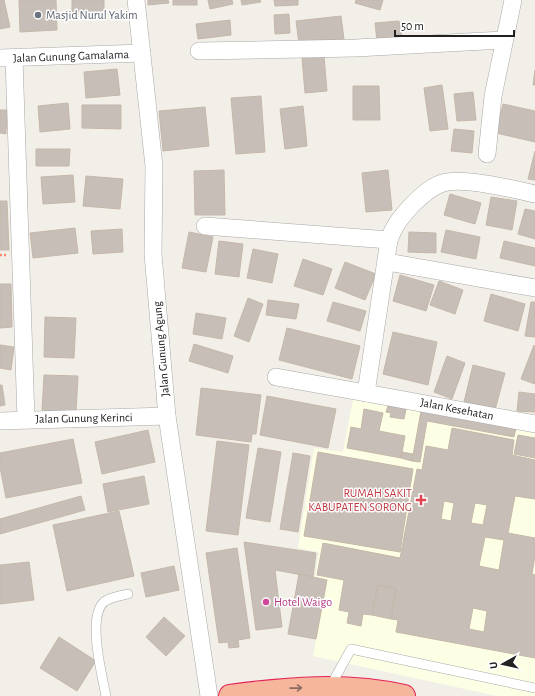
<svg xmlns="http://www.w3.org/2000/svg" width="535" height="696" font-family="'Alegreya Sans',sans-serif">
	<style>
		.education { fill: #fdffe4 }
		.building { fill: #c7bfb7; stroke: #c5b7a9; fill-rule: evenodd }
		.lines { fill: none; stroke-linecap: round; stroke-linejoin: round }
		.service-casing { stroke: #a8a8a8; stroke-width: 10 }
		.minor-casing { stroke: #a8a8a8; stroke-width: 18 }
		.trunk-casing { stroke: #e32255; stroke-width: 24 }
		.path { stroke: #ff876c; stroke-width: 2.5; stroke-dasharray: 2 2; stroke-linecap: butt }
		.service { stroke: #fff; stroke-width: 9 }
		.minor { stroke: #fff; stroke-width: 17 }
		.trunk { stroke: #f5b69c; stroke-width: 22 }
		.oneway { stroke: #8b6c5e }
		.worship-dot { fill: #6b7280; stroke: #fff; stroke-width: 1.5 }
		.health-dot { fill: #e0444e; stroke: #fff; stroke-width: 1.5 }
		.hotel-dot { fill: #d1479c; stroke: #fff; stroke-width: 1.5 }
		.labels { text-anchor: middle; dominant-baseline: central; stroke-width: 3; stroke-linejoin: round; paint-order: stroke }
		.worship-label { font-size: 12px; fill: #5b616d; stroke: #fff; text-anchor: start }
		.street-label { font-size: 12px; fill: #212121; stroke: #fff }
		.health-label { font-size: 12px; fill: #be3a42; stroke: #fff; text-anchor: end }
		.hotel-label { font-size: 12px; fill: #b23c85; stroke: #fff; text-anchor: start }
	</style>
	<rect width="100%" height="100%" fill="#f2efe8"/>
	<polygon class="education" points="354,394 535,430 535,696 497,696 313,656 327,580 315,577 319,552 298,548 314,448 343,452"/>
	<g class="building">
		<polygon points="0,0 4,0 10,27 0,29"/>
		<polygon points="19,0 56,0 57,30 20,32"/>
		<polygon points="72,0 104,0 104,11 72,12"/>
		<polygon points="148,0 168,0 169,3 148,5"/>
		<rect x="173" y="0" width="24" height="5"/>
		<polygon points="208,0 232,0 233,4 210,9"/>
		<polygon points="241,0 260,0 261,2 242,5"/>
		<polygon points="274,0 298,0 298,5 275,6"/>
		<polygon points="356,0 383,0 380,10 355,3"/>
		<polygon points="289,14 290,33 275,34 274,15"/>
		<polygon points="341,16 344,39 299,44 296,21"/>
		<polygon points="230,20 231,35 198,39 196,24"/>
		<polygon points="399,21 402,38 377,41 375,23"/>
		<polygon points="324,56 327,91 305,93 302,58"/>
		<polygon points="117,69 120,95 86,98 84,72"/>
		<polygon points="535,70 535,85 533,85"/>
		<polygon points="442,85 448,129 430,131 424,88"/>
		<polygon points="353,86 379,86 380,120 353,120"/>
		<polygon points="473,92 476,120 457,121 454,94"/>
		<polygon points="261,96 265,152 236,154 231,98"/>
		<polygon points="68,103 70,129 40,132 38,106"/>
		<polygon points="503,104 535,111 535,142 496,133"/>
		<polygon points="82,105 121,105 121,129 82,128"/>
		<polygon points="303,106 307,146 285,149 280,109"/>
		<polygon points="205,107 209,146 163,151 159,111"/>
		<polygon points="0,110 7,110 6,134 0,133"/>
		<polygon points="454,129 474,131 472,153 451,151"/>
		<polygon points="36,149 70,149 69,166 36,166"/>
		<polygon points="535,151 535,180 528,179"/>
		<polygon points="224,170 225,215 195,215 194,171"/>
		<polygon points="388,170 392,210 366,212 362,173"/>
		<polygon points="73,175 75,202 43,204 41,177"/>
		<polygon points="86,176 123,179 120,209 83,206"/>
		<polygon points="450,194 481,203 475,224 444,215"/>
		<polygon points="491,197 517,201 512,230 486,225"/>
		<polygon points="0,201 7,201 9,250 0,250"/>
		<polygon points="525,209 535,211 535,239 518,234"/>
		<polygon points="75,228 78,253 33,258 30,233"/>
		<polygon points="122,229 123,252 93,254 91,231"/>
		<polygon points="446,230 480,237 476,259 441,252"/>
		<polygon points="189,232 213,237 206,272 182,268"/>
		<polygon points="409,232 436,233 436,253 408,252"/>
		<polygon points="219,241 243,244 239,277 215,274"/>
		<polygon points="504,241 535,248 535,266 500,258"/>
		<polygon points="253,249 278,254 272,283 247,278"/>
		<polygon points="303,259 332,269 323,295 294,286"/>
		<polygon points="345,262 376,274 365,300 335,288"/>
		<polygon points="400,275 434,285 426,311 393,301"/>
		<polygon points="439,281 463,290 455,314 430,305"/>
		<polygon points="0,284 11,284 12,327 0,328"/>
		<polygon points="491,294 525,304 518,331 484,321"/>
		<polygon points="248,298 263,304 249,342 234,336"/>
		<polygon points="268,300 299,304 296,319 266,315"/>
		<polygon points="333,302 366,311 360,331 327,321"/>
		<polygon points="531,302 535,302 535,337 525,336"/>
		<polygon points="196,313 226,318 222,339 193,334"/>
		<polygon points="45,317 76,318 74,358 44,357"/>
		<polygon points="287,328 360,346 352,379 279,360"/>
		<polygon points="393,332 437,342 428,385 383,374"/>
		<polygon points="194,344 233,356 228,373 189,361"/>
		<polygon points="0,345 14,347 11,370 0,368"/>
		<polygon points="534,345 535,346 535,384 521,379"/>
		<polygon points="447,356 465,363 452,399 434,392"/>
		<polygon points="473,365 505,373 495,410 464,402"/>
		<polygon points="44,375 78,376 76,412 42,410"/>
		<polygon points="0,385 2,385 5,405 0,406"/>
		<polygon points="201,388 261,395 256,434 252,434 251,442 196,435"/>
		<polygon points="519,392 535,394 535,412 517,411"/>
		<polygon points="267,396 336,409 328,448 260,435"/>
		<polygon points="388,406 406,409 404,419 390,417 391,413 386,412"/>
		<polygon points="364,409 383,413 379,431 405,436 401,458 347,448 351,427 361,429"/>
		<polygon points="421,411 516,428 514,437 427,421 420,462 412,461"/>
		<path d="M452,428L514,440L512,455L535,460V499L515,496L508,533L535,538V556L532,574L535,575V658L396,632L398,620L391,619L396,589L378,585L372,615L363,614L361,626L347,623L349,612L339,610L344,580L317,575L323,543L400,558L417,469L422,470L426,446L448,450ZM444,501L454,503L451,521L441,519ZM475,503L487,505L483,525L471,523ZM485,537L504,540L499,570L479,566ZM473,608L487,611L484,632L469,629Z"/>
		<polygon points="148,430 155,462 102,474 95,442"/>
		<polygon points="518,435 535,438 535,458 514,454"/>
		<polygon points="73,439 82,483 6,498 0,467 0,453"/>
		<polygon points="217,441 249,445 238,535 206,531"/>
		<polygon points="258,448 281,452 270,522 246,518"/>
		<polygon points="318,452 413,469 400,552 304,536"/>
		<polygon points="402,452 413,454 412,461 401,458"/>
		<polygon points="293,453 310,456 298,532 280,529"/>
		<polygon points="144,476 149,504 108,512 103,484"/>
		<polygon points="81,496 85,510 0,534 0,519"/>
		<polygon points="119,511 134,576 67,591 53,525"/>
		<polygon points="244,542 316,553 313,577 275,570 282,627 256,630"/>
		<polygon points="237,548 250,638 238,640 239,647 229,648 228,642 219,643 206,553"/>
		<polygon points="29,562 34,600 0,604 0,565"/>
		<polygon points="174,566 179,590 146,597 141,573"/>
		<polygon points="299,574 327,580 316,639 288,634"/>
		<polygon points="378,585 396,589 391,619 372,615"/>
		<polygon points="164,617 185,636 166,656 146,637"/>
		<polygon points="59,637 96,661 77,691 40,668"/>
	</g>
	<g class="lines">
		<defs>
			<g id="service">
				<polyline points="330,687 351,649 535,688"/>
				<path d="M106,696C102,675 87,617 104,602C110,597 120,596 128,594"/>
			</g>
			<g id="minor">
				<polyline points="136,0 154,166 153,254 167,416 209,696"/>
				<polyline points="199,51 356,48 503,40"/>
				<polyline points="0,58 142,53"/>
				<polyline points="14,58 26,419"/>
				<polyline points="487,154 493,96 513,0"/>
				<path d="M535,194C513,189 468,178 447,182C434,184 422,195 412,205C402,216 394,225 389,240L366,393L535,424"/>
				<polyline points="205,226 389,240"/>
				<polyline points="387,262 535,288"/>
				<polyline points="276,377 366,393"/>
				<polyline points="0,421 167,416"/>
			</g>
			<path id="trunk" d="M230,696C288,688 346,683 404,696"/>
		</defs>
		<use href="#service" class="service-casing"/>
		<use href="#minor" class="minor-casing"/>
		<use href="#trunk" class="trunk-casing"/>
		<polyline class="path" points="0,255 6,255"/>
		<use href="#service" class="service"/>
		<use href="#minor" class="minor"/>
		<use href="#trunk" class="trunk"/>
	</g>
	<defs><path id="oneway-shaft" d="M-6 0H5M1.5-3L5.5 0L1.5 3" fill="none" stroke-width="1.6" stroke-linecap="round" stroke-linejoin="round"/></defs>
	<use class="oneway" href="#oneway-shaft" transform="translate(296 688) rotate(-1)"/>
	<circle class="worship-dot" cx="38" cy="15" r="4"/>
	<path class="health-dot" d="M419 494h4v4h4v4h-4v4h-4v-4h-4v-4h4z"/>
	<circle class="hotel-dot" cx="266" cy="602" r="4"/>
	<g class="labels">
		<g class="worship-label">
			<text x="46" y="15">Masjid Nurul Yakim</text>
		</g>
		<g class="street-label">
			<text transform="translate(71 56) rotate(-2)">Jalan Gunung Gamalama</text>
			<text transform="translate(161 349) rotate(-95)">Jalan Gunung Agung</text>
			<text transform="translate(457 409) rotate(11)">Jalan Kesehatan</text>
			<text transform="translate(84 418) rotate(-1)">Jalan Gunung Kerinci</text>
		</g>
		<g class="health-label">
			<text x="412" y="493">RUMAH SAKIT<tspan x="412" dy="14">KABUPATEN SORONG</tspan></text>
		</g>
		<g class="hotel-label">
			<text x="274" y="602">Hotel Waigo</text>
		</g>
	</g>
	<g transform="translate(503 664) rotate(262)" stroke="#ffffff" stroke-width="3" paint-order="stroke">
	<path d="M0-3L7 15L0 10L-7 15Z" fill="#212121"/>
	<text y="-6" font-size="11" font-weight="bold" text-anchor="middle" fill="#212121">U</text>
	</g>
	<path d="M395 30v6h119v-6" fill="none" stroke="#212121" stroke-width="2"/>
	<text x="401" y="30" font-size="12" fill="#212121" stroke="#ffffff" stroke-width="3" paint-order="stroke">50 m</text>
</svg>
